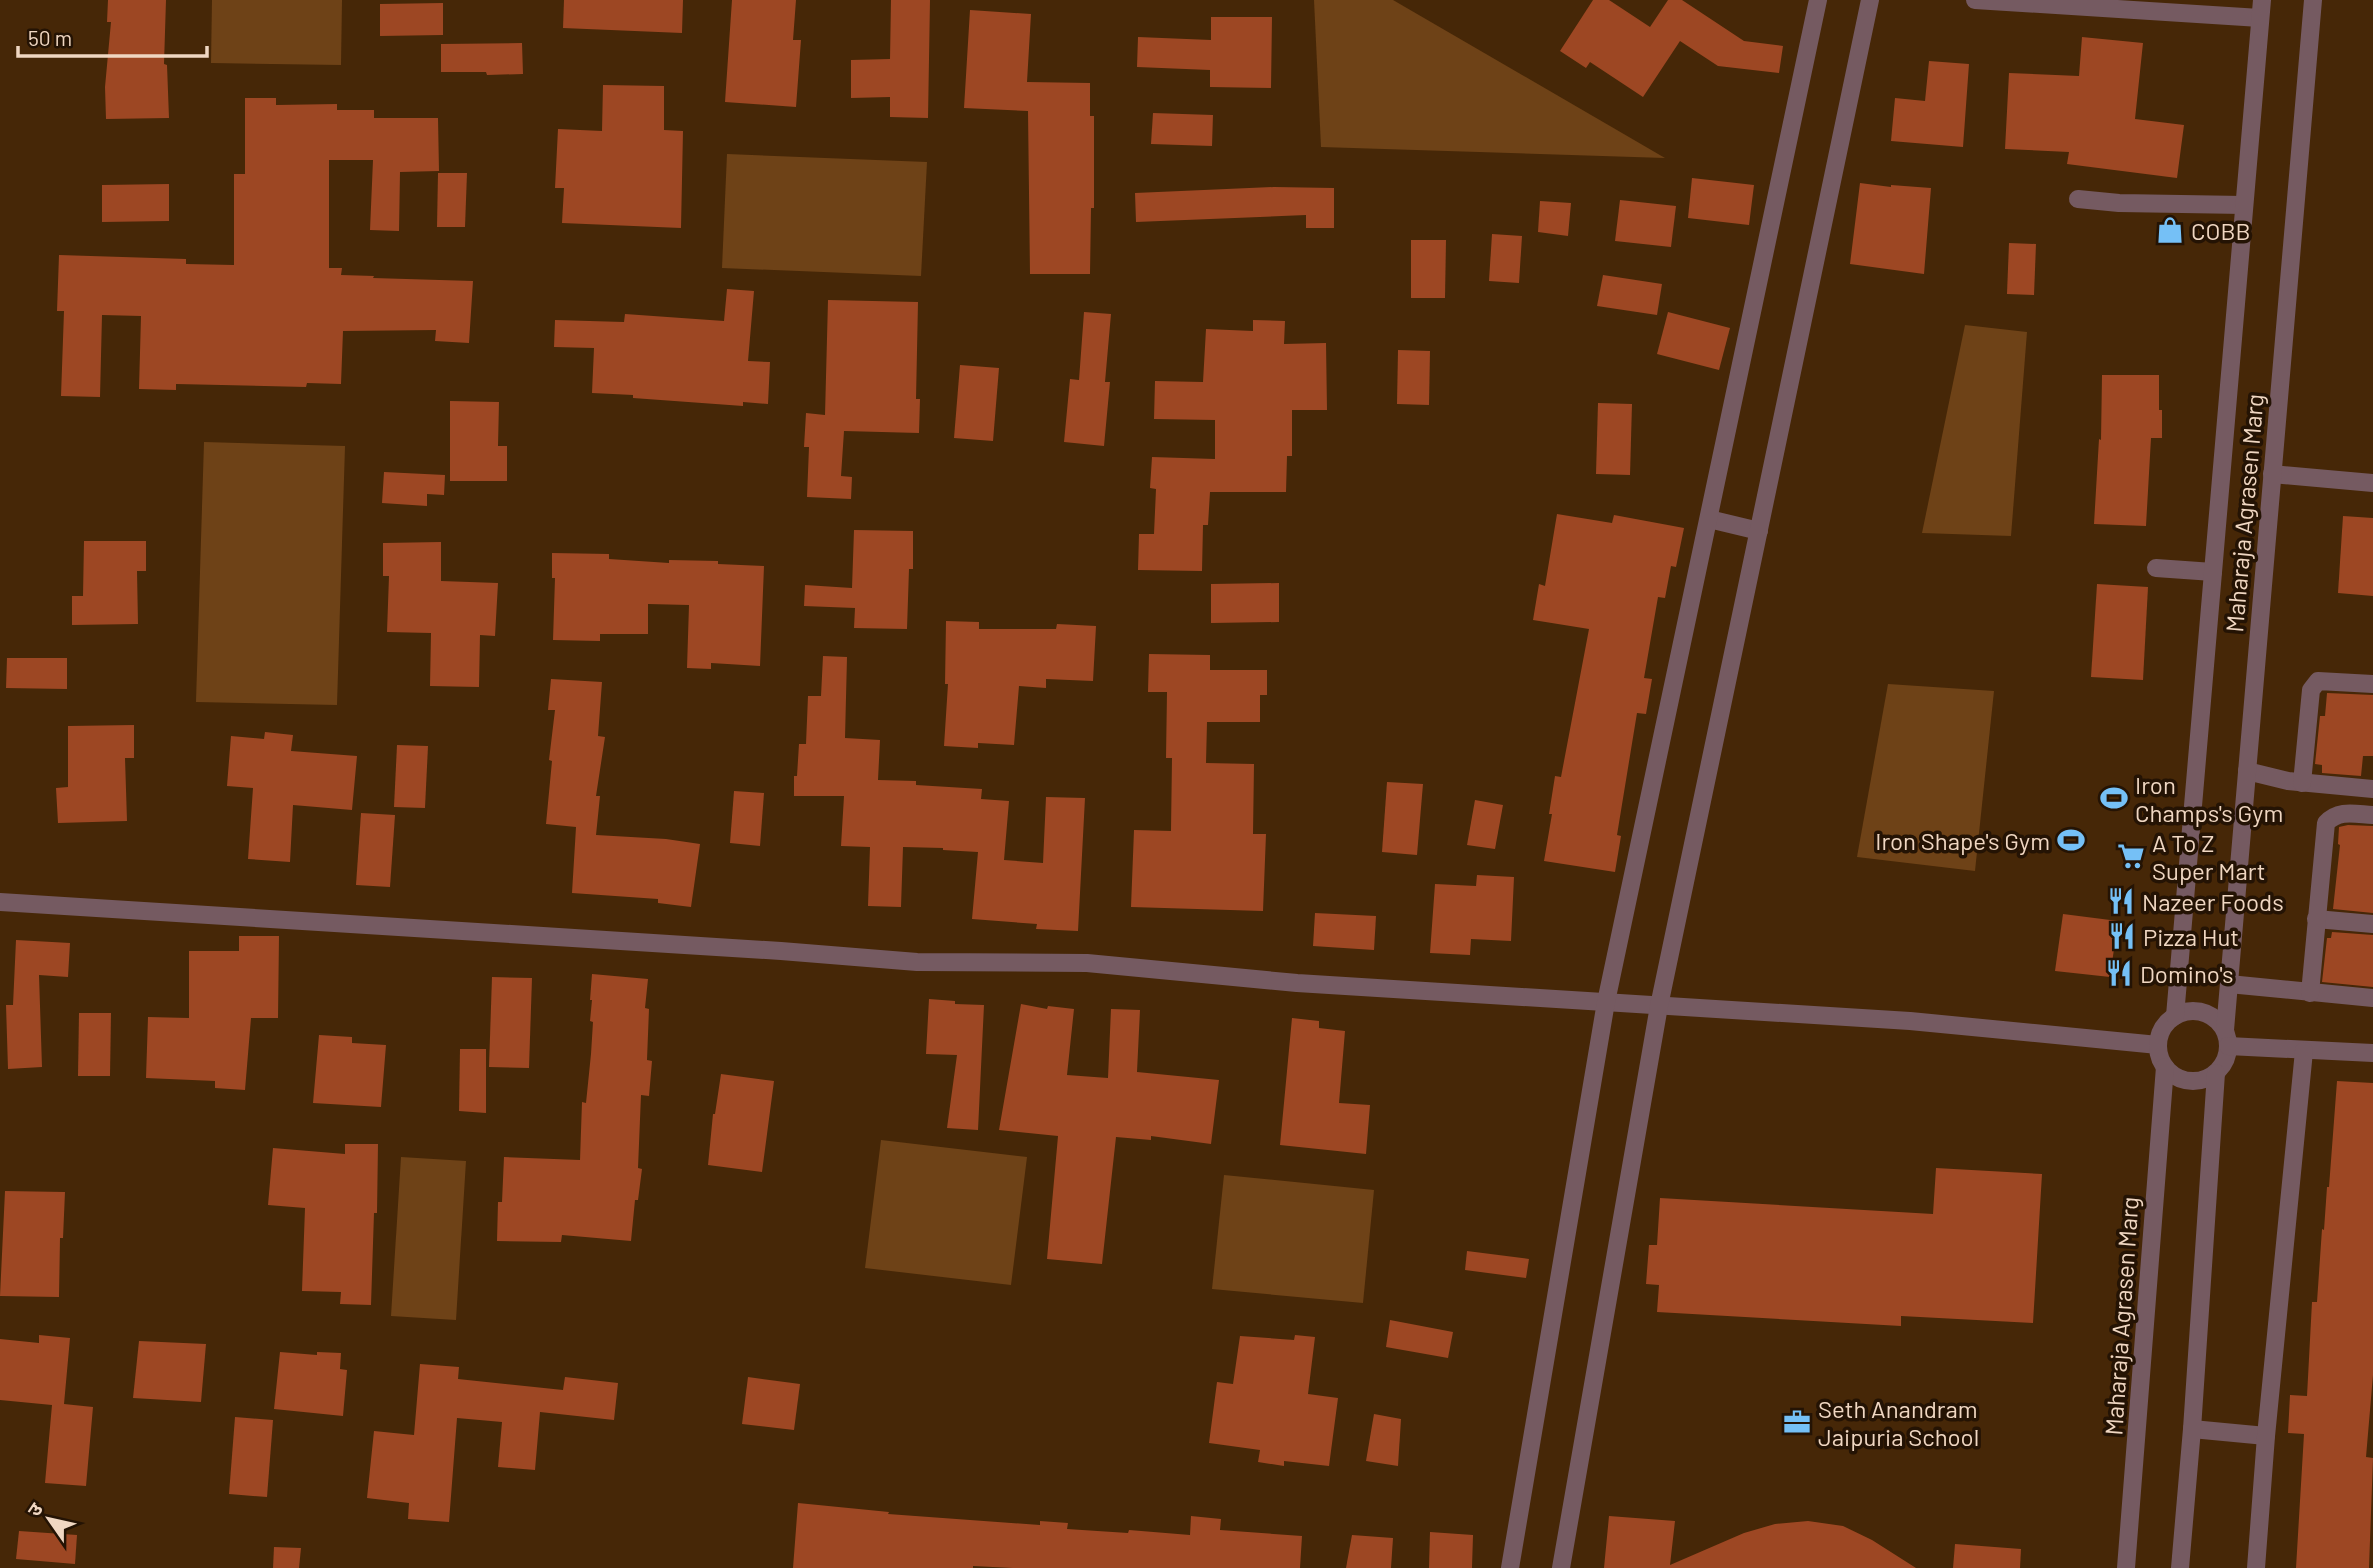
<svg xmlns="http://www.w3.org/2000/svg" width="2373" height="1568" font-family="Barlow,'Noto Sans Devanagari',sans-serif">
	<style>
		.green { fill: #6e4217 }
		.building { fill: #9d4723 }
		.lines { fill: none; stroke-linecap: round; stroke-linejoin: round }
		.minor { stroke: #755a61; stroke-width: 18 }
		.labels { text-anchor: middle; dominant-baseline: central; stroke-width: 7; stroke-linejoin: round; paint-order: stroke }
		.poi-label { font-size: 24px; fill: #f0d7c2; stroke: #241304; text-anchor: start }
		.street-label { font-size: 24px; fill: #f0d7c2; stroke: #241304 }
	</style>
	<rect width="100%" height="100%" fill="#462707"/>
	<g class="green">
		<polygon points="212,0 342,0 341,65 211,63"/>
		<polygon points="1314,0 1393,0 1665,158 1321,147"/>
		<polygon points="727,154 927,162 921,276 722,268"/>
		<polygon points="1965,325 2027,332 2011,536 1922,533"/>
		<polygon points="204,442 345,446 337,705 196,702"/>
		<polygon points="1888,684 1994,691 1975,871 1857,857"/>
		<polygon points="881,1140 1027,1157 1011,1285 865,1268"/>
		<polygon points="401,1157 466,1161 456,1320 391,1316"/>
		<polygon points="1224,1175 1374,1190 1363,1303 1212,1289"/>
	</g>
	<g class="building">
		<polygon points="108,0 166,0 164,64 167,65 169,118 106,119 105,87 111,22 107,22"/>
		<polygon points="564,0 683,0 682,33 563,28"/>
		<polygon points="732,0 796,0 793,40 801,40 796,107 725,102"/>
		<polygon points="891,0 930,0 928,118 890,117 890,97 851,98 851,60 890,59"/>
		<polygon points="1593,0 1609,0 1650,27 1668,0 1682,0 1744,41 1783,46 1779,73 1718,66 1680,41 1643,97 1590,62 1586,68 1560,51"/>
		<polygon points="443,3 443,35 380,36 380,4"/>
		<polygon points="970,10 1031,14 1027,82 1090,83 1090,116 1094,116 1094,208 1091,208 1090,274 1030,274 1028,111 964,108"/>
		<polygon points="1211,17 1272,17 1271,88 1210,87 1210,70 1137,67 1138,37 1211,40"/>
		<polygon points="2082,37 2143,43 2135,119 2184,125 2177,178 2067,164 2069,152 2005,149 2009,73 2079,76"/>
		<polygon points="522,43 523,74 487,75 486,72 441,72 441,44"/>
		<polygon points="1929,61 1969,64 1963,147 1891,141 1895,98 1925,101"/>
		<polygon points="603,85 664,86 664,130 683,131 681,228 562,223 564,188 555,188 558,129 602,131"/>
		<polygon points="245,98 276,98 276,105 337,104 337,110 374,110 374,118 438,118 439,171 400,172 399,231 370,230 373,160 329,160 329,268 342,268 341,275 374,276 373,278 473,281 469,343 435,341 436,330 343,331 341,384 307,383 306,387 176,384 176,390 139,389 141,316 102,315 100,397 61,396 64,311 57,311 59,255 186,259 186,264 234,265 234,174 245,174"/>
		<polygon points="1153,113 1213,115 1212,146 1151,144"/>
		<polygon points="438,173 467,173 465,227 437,227"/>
		<polygon points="1692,178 1754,185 1749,225 1688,218"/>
		<polygon points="1860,183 1891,187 1891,185 1931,188 1924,274 1850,264"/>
		<polygon points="169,184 169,221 102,222 102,185"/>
		<polygon points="1274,187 1334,188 1334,228 1306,228 1306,215 1136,222 1135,193"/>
		<polygon points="1620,200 1676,206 1671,247 1615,241"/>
		<polygon points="1540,201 1571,203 1568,236 1538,232"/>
		<polygon points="1492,234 1522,236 1519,283 1489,281"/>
		<polygon points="1411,240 1446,240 1445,298 1411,298"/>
		<polygon points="2009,243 2036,244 2034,295 2007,294"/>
		<polygon points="1603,275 1662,284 1657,315 1597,306"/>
		<polygon points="727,289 754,291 748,361 770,362 768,404 743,402 743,406 633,398 633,395 592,393 594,348 554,347 555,320 624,322 625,314 724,321"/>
		<polygon points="828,300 918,302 916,399 920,399 919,433 844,431 841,476 852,477 851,499 807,497 809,447 804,447 806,413 825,415"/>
		<polygon points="1084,312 1111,314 1105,382 1110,382 1104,446 1064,442 1070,379 1079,380"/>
		<polygon points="1668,312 1730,328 1719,370 1657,354"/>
		<polygon points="1253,320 1285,321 1284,344 1326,343 1327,410 1292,410 1292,456 1287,456 1286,492 1210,492 1208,525 1203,525 1202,571 1138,570 1139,534 1154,534 1156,489 1150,488 1152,457 1215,459 1215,420 1154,419 1155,381 1203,382 1206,329 1253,331"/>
		<polygon points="1398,350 1430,351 1429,405 1397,404"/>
		<polygon points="960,365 999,368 993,441 954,438"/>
		<polygon points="2102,375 2159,375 2159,410 2162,410 2162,438 2151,438 2146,526 2094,524 2099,439 2101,440"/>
		<polygon points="450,401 499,402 498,446 507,446 507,481 450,481"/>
		<polygon points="1598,403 1632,404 1630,475 1596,474"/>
		<polygon points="384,472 445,475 444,495 427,494 427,506 382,503"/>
		<polygon points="1557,514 1612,523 1614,515 1684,528 1676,567 1671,566 1665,598 1658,597 1644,678 1652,679 1646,714 1637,713 1617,835 1621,836 1615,872 1544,861 1552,814 1549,814 1555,776 1561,777 1589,629 1533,620 1539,584 1545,586"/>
		<polygon points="2343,516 2373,518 2373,596 2338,593"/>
		<polygon points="854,530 913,531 913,569 909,569 907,629 854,628 855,608 804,606 805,585 852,588"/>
		<polygon points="84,541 146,541 146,571 137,571 138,624 72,625 72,596 83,596"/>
		<polygon points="441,542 441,581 498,583 495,636 480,635 479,687 430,686 431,633 387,632 389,576 383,576 383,543"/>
		<polygon points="552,553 609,554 609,559 669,563 669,560 718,561 718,564 764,566 760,666 711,663 711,669 687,668 689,605 648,604 648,634 600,634 600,641 553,640 555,578 552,578"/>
		<polygon points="1279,583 1279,622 1211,623 1211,584"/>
		<polygon points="2097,584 2148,587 2143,680 2091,677"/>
		<polygon points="946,621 979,622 979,629 1056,629 1057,624 1096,626 1093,681 1046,679 1046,688 1019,686 1014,745 978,743 978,748 944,746 948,684 945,684"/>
		<polygon points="1149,654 1210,655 1210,670 1267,670 1267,695 1260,695 1260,722 1207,722 1206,763 1254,764 1253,834 1266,834 1263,911 1131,907 1134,830 1171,831 1172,758 1166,758 1167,692 1148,692"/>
		<polygon points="823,656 847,657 845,738 880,740 878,780 916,781 916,785 982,789 981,799 1009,801 1004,860 1043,863 1046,797 1085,798 1078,931 1036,929 1037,924 972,919 978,852 943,850 943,848 903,847 901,907 868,906 870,847 841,846 844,796 794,796 794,776 797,776 799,744 806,744 808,696 821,696"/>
		<polygon points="7,658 67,658 67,689 6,688"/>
		<polygon points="551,679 602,682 598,736 605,737 596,796 600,796 596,835 666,839 700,844 691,907 658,903 658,899 572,893 576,827 546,824 552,761 549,760 555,710 548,710"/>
		<polygon points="2327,693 2373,695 2373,756 2363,756 2361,776 2322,773 2322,765 2315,764 2320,716 2325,716"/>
		<polygon points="134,725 134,758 125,758 127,821 58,823 56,788 68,787 68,726"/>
		<polygon points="265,732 293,735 291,751 357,756 352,810 293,805 290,862 248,859 253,788 227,786 231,736 264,739"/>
		<polygon points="397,745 428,746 425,808 394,807"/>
		<polygon points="1387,782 1423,784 1417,855 1382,852"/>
		<polygon points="734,791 764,793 760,846 730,843"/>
		<polygon points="1475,800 1503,805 1495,849 1467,845"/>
		<polygon points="361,813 395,815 390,887 356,885"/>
		<polygon points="2348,825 2373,826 2373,913 2333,909 2340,845 2338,844 2339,827"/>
		<polygon points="1477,875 1514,877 1511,941 1471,939 1470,955 1430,953 1435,884 1476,886"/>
		<polygon points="1315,913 1376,916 1374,950 1313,946"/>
		<polygon points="2063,914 2118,921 2110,977 2055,971"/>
		<polygon points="2332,932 2373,935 2373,987 2322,982 2327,938 2331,938"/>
		<polygon points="239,936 279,936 278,1018 251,1018 245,1090 215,1088 215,1081 146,1078 148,1017 189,1018 189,951 239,951"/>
		<polygon points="16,940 70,943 68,977 39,975 42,1067 8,1069 6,1005 13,1005"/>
		<polygon points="592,974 648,979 645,1008 649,1009 647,1060 652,1061 649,1096 641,1095 638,1168 642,1169 638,1200 635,1200 631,1241 562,1235 561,1242 497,1241 498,1202 502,1202 504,1157 580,1160 582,1102 586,1103 591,1054 593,1022 590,1021 592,1000 590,1000"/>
		<polygon points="492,977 532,978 529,1068 489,1067"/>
		<polygon points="929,999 955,1001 955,1004 984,1005 978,1130 947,1128 957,1055 926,1054"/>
		<polygon points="1021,1004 1047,1009 1048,1006 1074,1009 1067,1075 1108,1078 1111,1009 1140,1010 1137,1072 1219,1080 1211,1144 1151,1136 1151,1140 1116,1137 1102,1264 1047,1259 1058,1136 999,1130"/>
		<polygon points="79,1013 111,1013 110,1076 78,1076"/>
		<polygon points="1292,1018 1319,1021 1319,1028 1345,1031 1339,1103 1370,1105 1366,1154 1280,1145"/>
		<polygon points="319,1035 352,1037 352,1043 386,1045 381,1107 313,1103"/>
		<polygon points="460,1049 486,1049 486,1113 459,1111"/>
		<polygon points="721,1074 774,1081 762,1172 708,1165 713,1114 715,1114"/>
		<polygon points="2337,1081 2373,1083 2373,1375 2366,1457 2373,1458 2369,1568 2296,1568 2304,1434 2288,1433 2290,1395 2307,1396 2312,1302 2317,1302 2322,1229 2324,1230 2327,1187 2329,1187"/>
		<polygon points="345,1144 378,1144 377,1213 374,1213 371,1305 340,1304 341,1292 302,1291 305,1208 268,1205 273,1148 345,1154"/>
		<polygon points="1936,1168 2042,1174 2033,1323 1901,1316 1901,1326 1657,1312 1659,1285 1646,1284 1649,1245 1657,1245 1660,1198 1933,1214"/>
		<polygon points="5,1191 65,1192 63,1238 60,1238 59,1297 0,1296"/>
		<polygon points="1467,1251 1529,1259 1526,1278 1465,1270"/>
		<polygon points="1390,1320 1453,1332 1448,1358 1386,1347"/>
		<polygon points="39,1335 70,1338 64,1404 93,1407 86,1486 45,1483 52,1405 0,1400 0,1339 39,1343"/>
		<polygon points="1295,1335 1315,1337 1308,1394 1338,1398 1329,1466 1284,1461 1284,1466 1258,1462 1260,1450 1209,1443 1217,1382 1233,1384 1240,1336 1294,1340"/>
		<polygon points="139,1341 206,1344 201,1402 133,1398"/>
		<polygon points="280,1352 317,1355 317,1352 341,1353 340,1369 347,1370 343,1416 274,1409"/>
		<polygon points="420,1364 459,1367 458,1379 563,1390 565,1377 618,1383 614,1420 540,1412 535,1470 498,1467 502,1422 457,1418 449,1522 408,1519 409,1503 367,1498 374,1431 414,1435"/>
		<polygon points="748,1377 800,1384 794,1430 742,1424"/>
		<polygon points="1374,1414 1401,1419 1398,1466 1366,1461"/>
		<polygon points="235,1417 273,1420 267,1497 229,1494"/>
		<polygon points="798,1503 889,1512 888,1514 1040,1525 1040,1521 1068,1523 1067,1529 1128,1533 1129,1530 1190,1535 1191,1516 1221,1519 1220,1530 1302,1536 1300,1568 1013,1568 973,1566 973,1568 793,1568"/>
		<polygon points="1609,1516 1675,1521 1670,1565 1744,1533 1775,1524 1808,1521 1843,1526 1872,1540 1916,1568 1604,1568"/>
		<polygon points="19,1531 77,1535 75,1564 16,1559"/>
		<polygon points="1430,1532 1473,1535 1472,1568 1429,1568"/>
		<polygon points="1352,1535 1393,1538 1391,1568 1346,1568"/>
		<polygon points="1955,1544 2021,1549 2020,1568 1953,1568"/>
		<polygon points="274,1547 301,1548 299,1568 273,1568"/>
	</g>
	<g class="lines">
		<g class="minor">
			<polyline points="1975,0 2260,18"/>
			<polyline points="2078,199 2119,203 2244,205"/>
			<polyline points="2272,474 2373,483"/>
			<polyline points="1709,519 1759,531"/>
			<polyline points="2156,568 2213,572"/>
			<polyline points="2247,771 2288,781 2373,789"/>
			<polyline points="2302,783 2311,690 2318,681 2373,684"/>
			<polyline points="0,902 781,951 917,962 1087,963 1297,983 1910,1021 2158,1045"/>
			<polyline points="2316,919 2373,924"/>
			<polyline points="2229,984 2373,998"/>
			<path d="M2310,993L2326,823C2339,809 2355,814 2373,815"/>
			<circle cx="2193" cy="1046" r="35"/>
			<polyline points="2175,1016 2262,0"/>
			<polyline points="2225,1030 2313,0"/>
			<polyline points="2228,1046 2373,1053"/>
			<polyline points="2192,1429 2266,1436"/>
			<polyline points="1510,1568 1606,1002 1818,0"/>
			<polyline points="1561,1568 1659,1006 1870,0"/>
			<polyline points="2126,1568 2165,1067"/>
			<polyline points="2180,1568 2192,1429 2216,1073"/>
			<polyline points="2256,1568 2266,1436 2304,1051"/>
		</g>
	</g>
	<defs>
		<symbol id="shop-bare" viewBox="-9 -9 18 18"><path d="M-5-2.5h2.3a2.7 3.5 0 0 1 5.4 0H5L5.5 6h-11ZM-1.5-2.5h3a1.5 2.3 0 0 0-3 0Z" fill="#75c0f6" stroke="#241304" stroke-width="2.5" paint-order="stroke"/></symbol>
		<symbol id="stadium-bare" viewBox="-9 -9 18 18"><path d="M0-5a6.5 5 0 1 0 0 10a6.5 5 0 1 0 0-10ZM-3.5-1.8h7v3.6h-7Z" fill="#75c0f6" stroke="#241304" stroke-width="2.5" paint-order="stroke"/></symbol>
		<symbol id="supermarket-bare" viewBox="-9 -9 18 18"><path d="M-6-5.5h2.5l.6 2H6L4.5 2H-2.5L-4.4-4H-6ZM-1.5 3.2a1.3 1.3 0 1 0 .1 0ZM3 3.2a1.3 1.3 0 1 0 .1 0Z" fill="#75c0f6" stroke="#241304" stroke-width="2.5" paint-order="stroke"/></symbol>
		<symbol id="restaurant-bare" viewBox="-9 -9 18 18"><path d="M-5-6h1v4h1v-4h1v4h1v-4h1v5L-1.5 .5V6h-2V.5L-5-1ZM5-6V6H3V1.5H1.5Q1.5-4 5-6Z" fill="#75c0f6" stroke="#241304" stroke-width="2.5" paint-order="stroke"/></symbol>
		<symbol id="office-bare" viewBox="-9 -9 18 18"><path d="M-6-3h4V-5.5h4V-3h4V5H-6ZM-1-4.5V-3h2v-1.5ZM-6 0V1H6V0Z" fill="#75c0f6" stroke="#241304" stroke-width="2.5" paint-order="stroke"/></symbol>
	</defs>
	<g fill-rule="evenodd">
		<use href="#shop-bare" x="2151" y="211" width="38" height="38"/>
		<use href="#stadium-bare" x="2095" y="779" width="38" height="38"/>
		<use href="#stadium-bare" x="2052" y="821" width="38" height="38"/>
		<use href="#supermarket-bare" x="2112" y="837" width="38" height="38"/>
		<use href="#restaurant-bare" x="2102" y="882" width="38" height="38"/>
		<use href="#restaurant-bare" x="2103" y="917" width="38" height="38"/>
		<use href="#restaurant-bare" x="2100" y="954" width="38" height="38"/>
		<use href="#office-bare" x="1778" y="1403" width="38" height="38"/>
	</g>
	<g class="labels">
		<g class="poi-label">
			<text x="2191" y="230">COBB</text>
			<text x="2135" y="784">Iron<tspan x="2135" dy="28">Champs's Gym</tspan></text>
			<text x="2050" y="840" text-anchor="end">Iron Shape's Gym</text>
			<text x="2152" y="842">A To Z<tspan x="2152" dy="28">Super Mart</tspan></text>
			<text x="2142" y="901">Nazeer Foods</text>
			<text x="2143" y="936">Pizza Hut</text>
			<text x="2140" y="973">Domino's</text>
			<text x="1818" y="1408">Seth Anandram<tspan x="1818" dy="28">Jaipuria School</tspan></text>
		</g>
		<g class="street-label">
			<text transform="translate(2244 513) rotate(-85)">Maharaja Agrasen Marg</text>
			<text transform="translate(2121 1316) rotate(-86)">Maharaja Agrasen Marg</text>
		</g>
	</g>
	<g transform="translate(49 1519) rotate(304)" stroke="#241304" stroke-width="5" paint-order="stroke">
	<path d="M0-5L12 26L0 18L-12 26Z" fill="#f0d7c2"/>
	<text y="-10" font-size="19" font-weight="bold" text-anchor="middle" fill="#f0d7c2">उ</text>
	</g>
	<path d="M18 46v10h189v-10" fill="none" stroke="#f0d7c2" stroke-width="3.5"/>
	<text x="28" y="46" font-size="21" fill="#f0d7c2" stroke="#241304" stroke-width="5" paint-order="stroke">50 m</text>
</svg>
